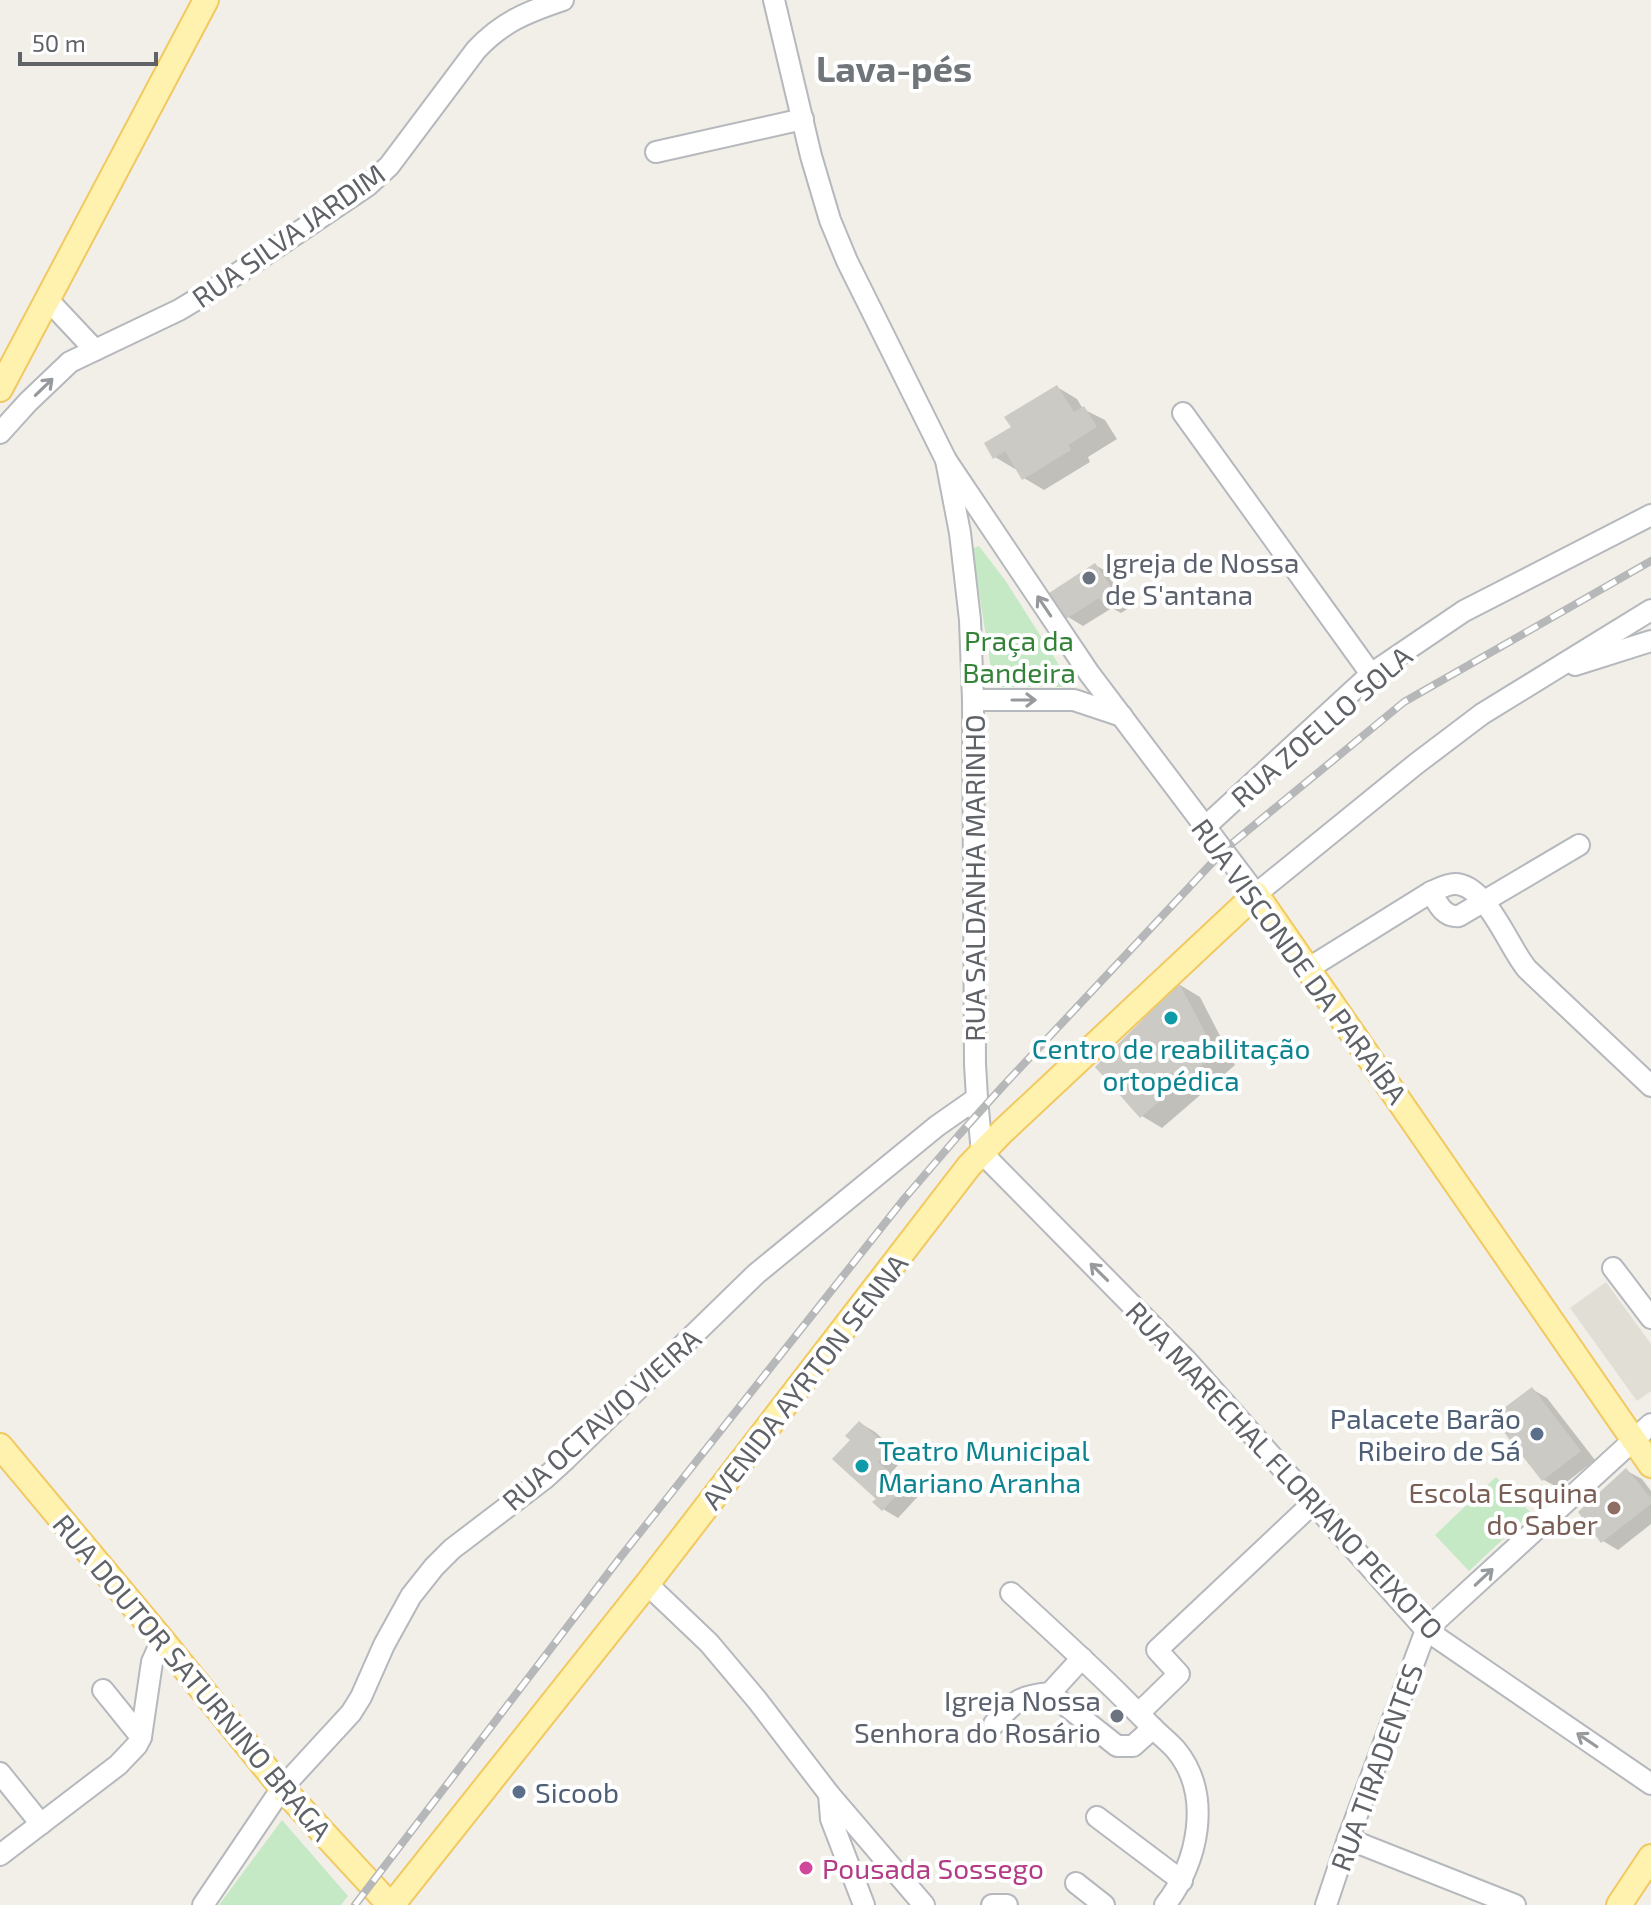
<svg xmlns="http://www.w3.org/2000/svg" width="1651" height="1905" font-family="'Exo 2',sans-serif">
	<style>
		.education { fill: #e1ded6 }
		.green { fill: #c5e8c5 }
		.shadow { fill: #0003 }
		.building { fill: #cccac5 }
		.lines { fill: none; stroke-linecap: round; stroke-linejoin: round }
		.minor-casing { stroke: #b5b8bc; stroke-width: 24 }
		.major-casing { stroke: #f2c960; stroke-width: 28 }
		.minor { stroke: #fff; stroke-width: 20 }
		.major { stroke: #fff2af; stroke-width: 24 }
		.rail-casing { stroke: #b6b7b8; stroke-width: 8 }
		.rail { stroke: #fff; stroke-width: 5; stroke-dasharray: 15; stroke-linecap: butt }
		.oneway { stroke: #979a9d }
		.worship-dot { fill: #6b7280; stroke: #fff; stroke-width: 3 }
		.culture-dot { fill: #0f9aa8; stroke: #fff; stroke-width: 3 }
		.service-dot { fill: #5c6f8a; stroke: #fff; stroke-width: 3 }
		.education-dot { fill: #8d6e63; stroke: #fff; stroke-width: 3 }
		.hotel-dot { fill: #d1479c; stroke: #fff; stroke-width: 3 }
		.labels { text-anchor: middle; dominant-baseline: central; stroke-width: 8; stroke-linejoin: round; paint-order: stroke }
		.street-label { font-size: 28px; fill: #5f6368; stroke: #fff }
		.worship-label { font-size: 28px; fill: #5b616d; stroke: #fff; text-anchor: start }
		.park-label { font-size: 28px; fill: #348238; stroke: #fff }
		.culture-label { font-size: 28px; fill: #0d838f; stroke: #fff }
		.service-label { font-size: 28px; fill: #4e5e75; stroke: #fff; text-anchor: end }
		.education-label { font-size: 28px; fill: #785e54; stroke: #fff; text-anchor: end }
		.hotel-label { font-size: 28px; fill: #b23c85; stroke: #fff; text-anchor: start }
		.district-label { font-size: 36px; font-weight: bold; fill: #70757a; stroke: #fff }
	</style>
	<rect width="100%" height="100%" fill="#f1efe8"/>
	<polygon class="education" points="1606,1282 1651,1344 1651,1391 1637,1401 1570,1308"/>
	<g class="green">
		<polygon points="979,546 1005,580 1073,687 994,687 974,561 974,548"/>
		<polygon points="1496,1477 1531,1513 1469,1571 1435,1535"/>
		<polygon points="282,1820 348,1896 341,1905 219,1905"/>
	</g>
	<g class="shadow">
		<polygon points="1057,387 1077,399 1083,409 1105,420 1117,439 1088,457 1090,462 1044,490 1024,478 1017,468 1015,469 995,457 1014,427"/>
		<polygon points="1095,565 1111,574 1132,606 1121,613 1112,608 1083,626 1068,617"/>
		<polygon points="1180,985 1200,997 1235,1065 1162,1128 1142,1116"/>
		<polygon points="1532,1389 1547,1398 1595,1460 1559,1488 1544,1480 1495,1417"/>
		<polygon points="860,1423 875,1432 904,1458 892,1472 912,1482 923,1491 898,1518 883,1509 852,1440"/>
		<polygon points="1627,1471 1642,1479 1651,1491 1651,1524 1618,1550 1603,1541"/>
	</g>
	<g class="building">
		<polygon points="1057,385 1074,412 1084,406 1097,427 1068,445 1071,450 1022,480 1005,451 993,459 984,443 1011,427 1004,417"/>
		<polygon points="1095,563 1118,597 1104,606 1099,598 1066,619 1049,593"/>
		<polygon points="1179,983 1216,1053 1140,1118 1095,1067"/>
		<polygon points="1532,1387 1581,1451 1542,1481 1492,1417"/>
		<polygon points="859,1421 890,1448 878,1462 893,1475 897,1471 909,1482 882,1511 872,1502 876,1499 832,1459 850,1440 845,1436"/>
		<polygon points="1626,1468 1651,1498 1651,1504 1601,1543 1578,1512"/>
	</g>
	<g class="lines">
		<defs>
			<g id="minor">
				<polyline points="774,0 811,156 830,220 847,261 946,460 1089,673 1256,894 1416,764 1482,714 1651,610"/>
				<polyline points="656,152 803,119"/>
				<polyline points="48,300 95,350"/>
				<polyline points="1183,413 1371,674"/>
				<path d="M0,433L28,402L70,362L179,310L219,286L367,186L389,166L476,50C502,22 527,12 563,0"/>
				<polyline points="946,460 960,533 970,620 973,700 975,1064 977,1098 982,1153 1187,1361 1426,1630 1651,1784"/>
				<polyline points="1575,665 1651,641"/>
				<polyline points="973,700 1074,700 1122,716"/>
				<polyline points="1205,827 1371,674 1464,611 1651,515"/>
				<path d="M1431,892C1438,904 1444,918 1459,916L1579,845"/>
				<path d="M1309,968L1431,892C1438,889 1447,884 1455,884C1486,884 1509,948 1527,969L1651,1086"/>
				<polyline points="1613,1268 1651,1318"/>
				<polyline points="647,1584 709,1643 757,1700 829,1794 924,1905"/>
				<path d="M1011,1593C1046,1625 1081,1657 1115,1690C1128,1703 1141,1716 1154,1729C1161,1736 1170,1743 1176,1750C1213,1795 1198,1863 1165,1905"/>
				<polyline points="103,1690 141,1737"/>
				<polyline points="1050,1693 1117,1746 1133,1746 1153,1728"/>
				<polyline points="1139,1713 1179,1674 1157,1650 1312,1504"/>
				<path d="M994,1724C1016,1701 1018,1696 1050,1693L1082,1658"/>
				<polyline points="0,1773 41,1824"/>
				<polyline points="829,1794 831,1819 864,1905"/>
				<polyline points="1097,1817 1182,1881"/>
				<polyline points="1348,1839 1515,1905"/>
				<polyline points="0,1855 118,1765 137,1745 141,1737 152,1662 162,1640"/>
				<polyline points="1076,1883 1104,1905"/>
				<polyline points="203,1905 282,1788 351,1713 361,1697 384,1645 411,1596 434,1567 452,1549 544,1479 566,1459 756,1274 937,1126 977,1098"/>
				<polyline points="992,1905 1007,1905"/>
				<polyline points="1326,1905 1348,1839 1426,1630 1651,1424"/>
			</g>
			<g id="major">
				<polyline points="0,389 206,0"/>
				<polyline points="0,1446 162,1640 282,1788 390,1905"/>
				<polyline points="392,1905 647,1584 969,1166 1003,1131 1256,894 1651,1465"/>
				<polyline points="1619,1905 1651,1857"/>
			</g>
		</defs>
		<use href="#minor" class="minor-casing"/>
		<use href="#major" class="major-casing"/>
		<use href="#minor" class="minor"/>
		<use href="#major" class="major"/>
		<defs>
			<polyline id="rail" points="355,1905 619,1559 904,1199 958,1136 1003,1086 1224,850 1404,702 1651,561"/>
		</defs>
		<use href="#rail" class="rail-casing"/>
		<use href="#rail" class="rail"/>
	</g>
	<defs><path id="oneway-shaft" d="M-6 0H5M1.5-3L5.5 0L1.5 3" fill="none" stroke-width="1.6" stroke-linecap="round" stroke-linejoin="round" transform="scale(2)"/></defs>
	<g class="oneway">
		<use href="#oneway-shaft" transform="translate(44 387) rotate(-44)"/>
		<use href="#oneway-shaft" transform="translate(1044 606) rotate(-124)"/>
		<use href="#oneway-shaft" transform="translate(1024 700)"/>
		<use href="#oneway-shaft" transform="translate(1099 1272) rotate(-135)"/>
		<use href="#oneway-shaft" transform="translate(1484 1577) rotate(-43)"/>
		<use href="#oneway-shaft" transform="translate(1587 1740) rotate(-146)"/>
	</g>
	<g class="worship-dot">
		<circle cx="1089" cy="578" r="8"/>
		<circle cx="1117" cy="1716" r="8"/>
	</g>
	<g class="culture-dot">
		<circle cx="1171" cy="1018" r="8"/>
		<circle cx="862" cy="1466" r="8"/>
	</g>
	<g class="service-dot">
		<circle cx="1537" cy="1434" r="8"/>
		<circle cx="519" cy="1792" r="8"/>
	</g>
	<circle class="education-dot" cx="1614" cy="1508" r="8"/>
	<circle class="hotel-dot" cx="806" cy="1868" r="8"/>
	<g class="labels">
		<g class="street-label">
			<text transform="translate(288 235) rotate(-35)">RUA SILVA JARDIM</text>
			<text transform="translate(1321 726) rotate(-41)">RUA ZOELLO SOLA</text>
			<text transform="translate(974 878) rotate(-90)">RUA SALDANHA MARINHO</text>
			<text transform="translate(1300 961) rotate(54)">RUA VISCONDE DA PARAÍBA</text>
			<text transform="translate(804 1381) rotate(-52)">AVENIDA AYRTON SENNA</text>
			<text transform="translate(601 1419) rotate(-42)">RUA OCTAVIO VIEIRA</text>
			<text transform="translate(1285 1470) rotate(47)">RUA MARECHAL FLORIANO PEIXOTO</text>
			<text transform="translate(193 1677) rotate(50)">RUA DOUTOR SATURNINO BRAGA</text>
			<text transform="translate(1376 1767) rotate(-70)">RUA TIRADENTES</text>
		</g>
		<g class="worship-label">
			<text x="1105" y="562">Igreja de Nossa<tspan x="1105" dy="32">de S'antana</tspan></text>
			<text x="1101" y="1700" text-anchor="end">Igreja Nossa<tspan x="1101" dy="32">Senhora do Rosário</tspan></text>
		</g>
		<g class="park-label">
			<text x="1019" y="640">Praça da<tspan x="1019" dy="32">Bandeira</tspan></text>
		</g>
		<g class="culture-label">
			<text x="1171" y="1048">Centro de reabilitação<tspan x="1171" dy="32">ortopédica</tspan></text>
			<text x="878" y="1450" text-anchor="start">Teatro Municipal<tspan x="878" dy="32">Mariano Aranha</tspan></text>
		</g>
		<g class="service-label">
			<text x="1521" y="1418">Palacete Barão<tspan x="1521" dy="32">Ribeiro de Sá</tspan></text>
			<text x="535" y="1792" text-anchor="start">Sicoob</text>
		</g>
		<g class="education-label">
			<text x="1598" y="1492">Escola Esquina<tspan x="1598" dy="32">do Saber</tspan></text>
		</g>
		<g class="hotel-label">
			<text x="822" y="1868">Pousada Sossego</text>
		</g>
		<g class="district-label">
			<text x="894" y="67">Lava-pés</text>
		</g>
	</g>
	<path d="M20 52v12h136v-12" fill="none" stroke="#5f6368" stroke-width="4"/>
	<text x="32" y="52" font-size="24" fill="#5f6368" stroke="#ffffff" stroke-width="6" paint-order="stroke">50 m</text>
</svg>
